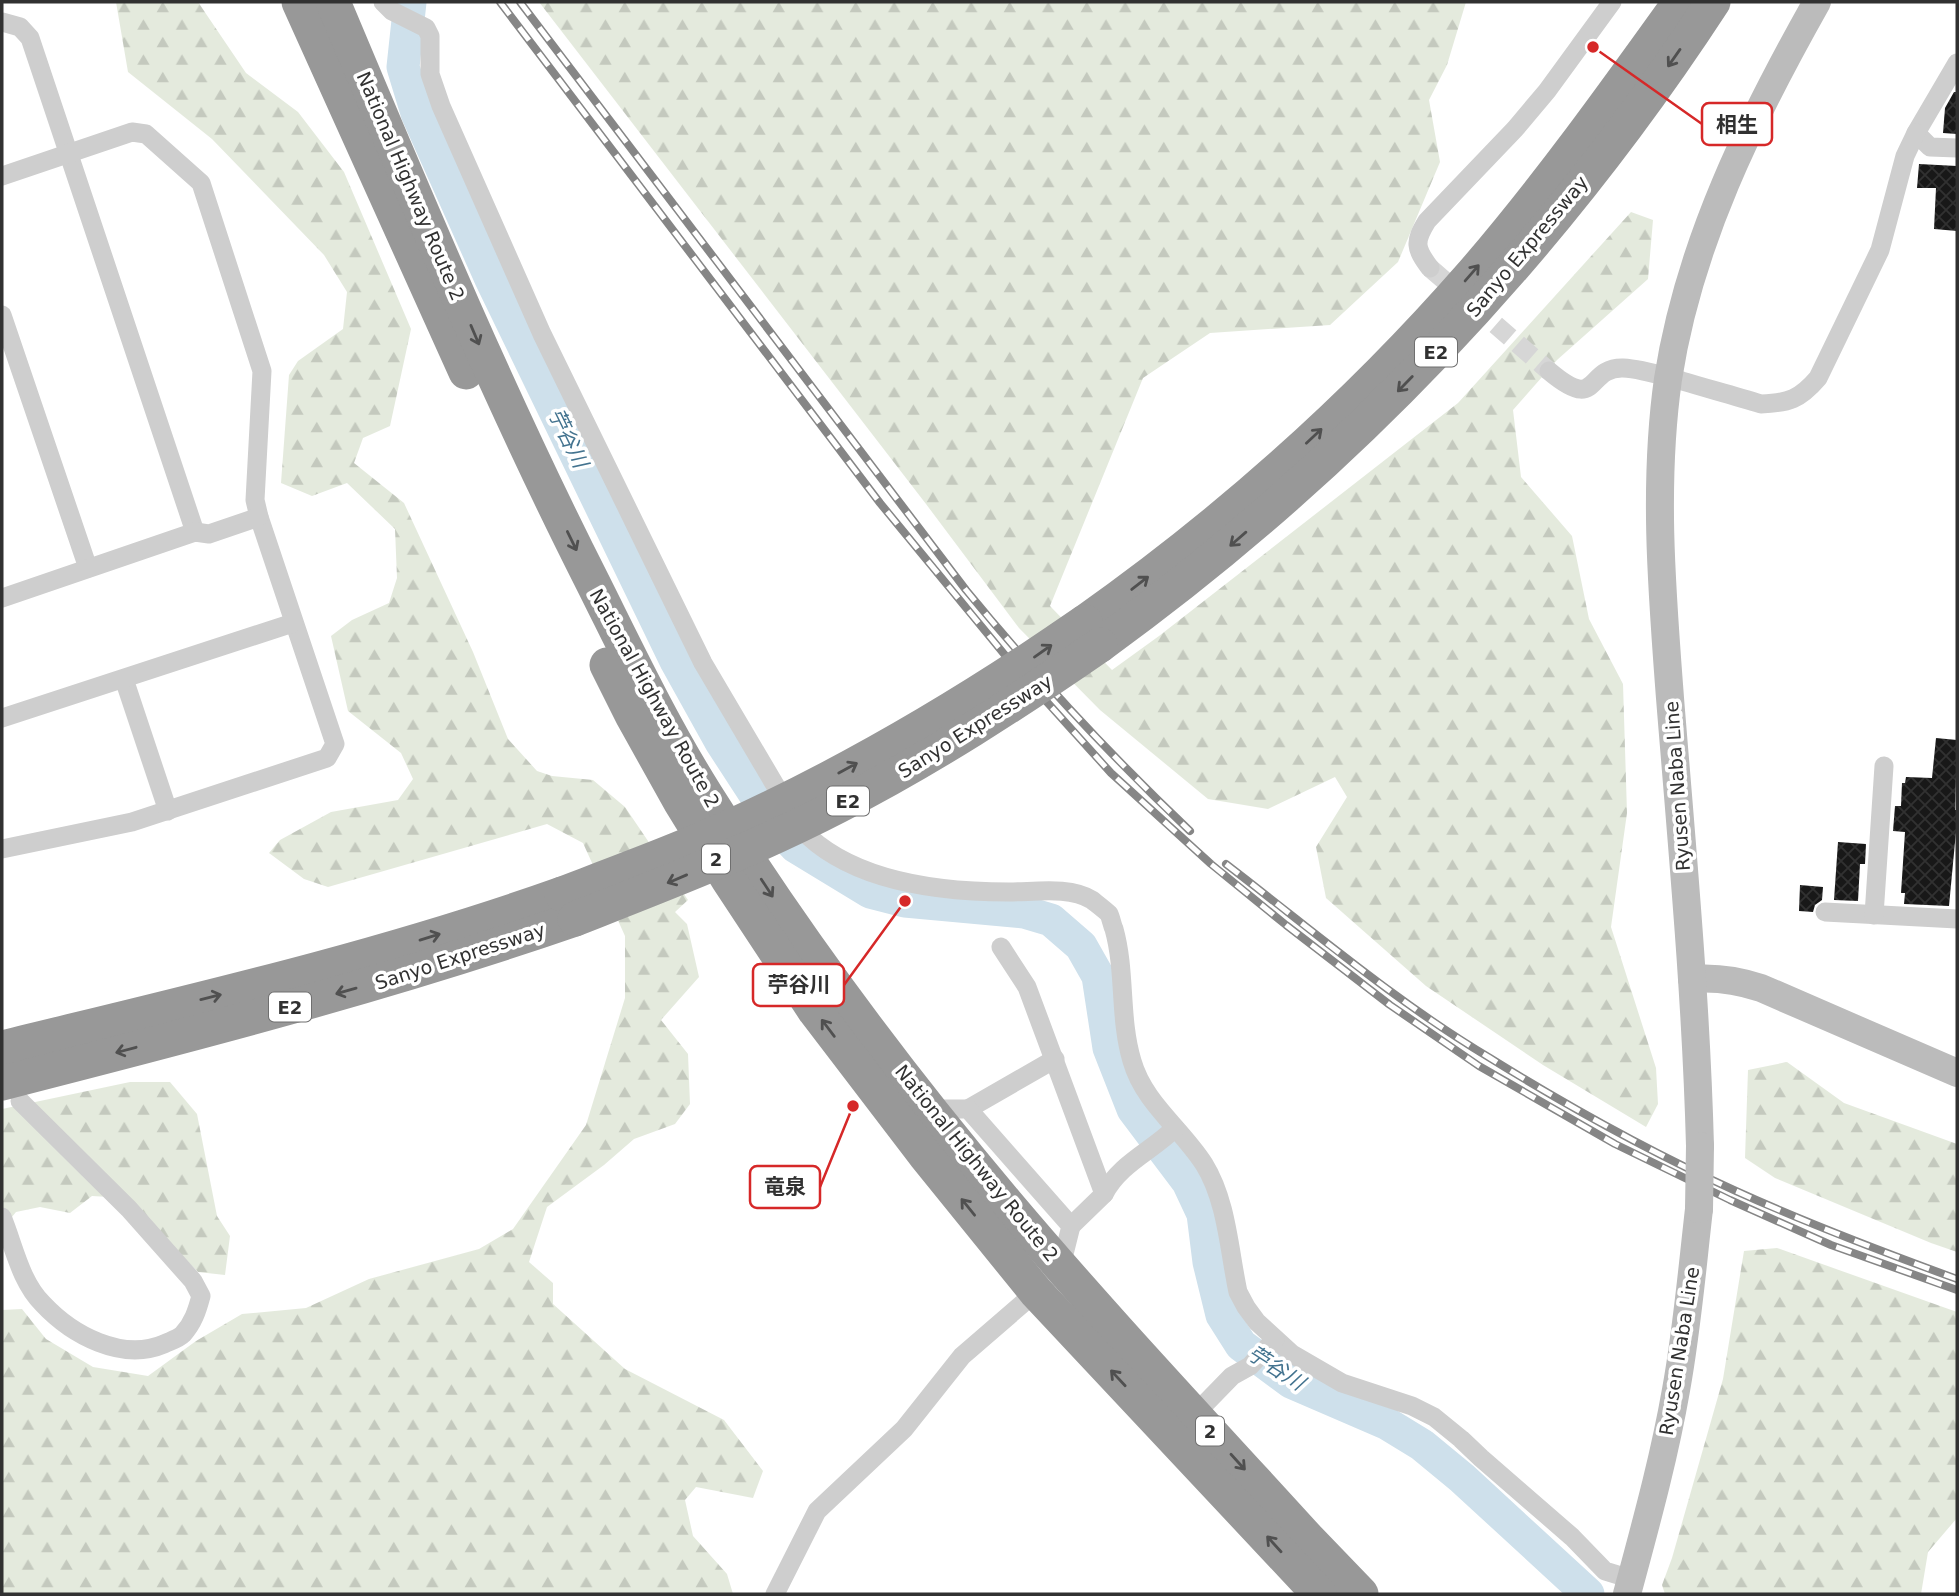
<svg xmlns="http://www.w3.org/2000/svg" width="1959" height="1596" font-family="'DejaVu Sans','Noto Sans JP',sans-serif">
	<style>
		.forest { fill: url(#forest-firs) }
		.lines { fill: none; stroke-linecap: round; stroke-linejoin: round }
		.river { stroke: #cee0eb; stroke-width: 33 }
		.building { fill: url(#building-cross-hatch) }
		.street-tunnel { stroke: #d6d6d6; stroke-width: 19; stroke-dasharray: 19 10; stroke-linecap: butt }
		.street { stroke: #cecece; stroke-width: 19 }
		.secondary { stroke: #bbb; stroke-width: 28 }
		.highway { stroke: #989898; stroke-width: 35 }
		.rail-casing { stroke: #868686; stroke-width: 8 }
		.rail { stroke: #fff; stroke-width: 5; stroke-dasharray: 16; stroke-linecap: butt }
		.secondary-bridge { stroke: #bbb; stroke-width: 28 }
		.highway-bridge { stroke: #989898; stroke-width: 35 }
		.oneway { stroke: #505050 }
		.labels { text-anchor: middle; dominant-baseline: central; stroke-width: 7; stroke-linejoin: round; paint-order: stroke }
		.shield { fill: #fff; stroke: #6f6f6f; stroke-width: 2 }
		.shield-label { font-size: 18px; font-weight: bold; fill: #313131 }
		.street-label { font-size: 19px; fill: #313131; stroke: #fff }
		.water-label { font-size: 21px; font-style: italic; fill: #43738f; stroke: #fff }
		.leader { fill: none; stroke: #d62828; stroke-width: 2.5 }
		.callout-dot { fill: #d62828; stroke: #fff; stroke-width: 2.5 }
		.callout { fill: #fff; stroke: #d62828; stroke-width: 2.5 }
		.callout-label { font-size: 21px; text-anchor: middle; font-weight: bold; fill: #313131 }
	</style>
	<defs>
		<pattern id="forest-firs" width="22" height="20" patternUnits="userSpaceOnUse" patternTransform="scale(1.75)"><rect width="22" height="20" fill="#e4eadd"/><path d="M5 1l3.5 6h-7zM16 11l3.5 6h-7z" fill="#c4c9be"/></pattern>
		<pattern id="building-cross-hatch" width="8" height="8" patternUnits="userSpaceOnUse" patternTransform="scale(1.75)"><rect width="8" height="8" fill="#181818"/><path d="M0 0l8 8M0 8l8-8" fill="none" stroke="#313131"/></pattern>
	</defs>
	<rect width="100%" height="100%" fill="#fff"/>
	<g class="forest">
		<polygon points="116,2 198,2 246,73 298,112 344,172 411,329 390,426 363,438 354,463 404,503 473,652 508,739 537,771 552,776 593,780 625,807 688,900 675,912 687,924 699,977 661,1020 688,1054 690,1104 675,1124 634,1139 604,1165 547,1207 529,1262 553,1283 553,1304 625,1369 724,1420 763,1471 753,1498 696,1487 685,1500 693,1536 727,1574 733,1594 2,1594 2,1310 22,1309 46,1339 93,1367 148,1376 196,1341 242,1314 306,1308 369,1279 479,1249 513,1229 586,1125 625,998 625,936 583,843 547,824 328,887 304,879 269,853 280,840 331,812 398,800 413,779 401,753 348,711 331,636 352,620 389,603 397,578 395,529 347,483 312,496 281,483 289,375 298,361 343,329 347,292 324,255 212,139 128,72"/>
		<polygon points="539,2 1466,2 1447,65 1429,100 1440,162 1398,262 1330,325 1210,333 1143,378 1050,606 1112,670 1159,636 1458,403 1631,212 1653,220 1648,279 1557,360 1513,410 1521,477 1572,536 1589,619 1623,684 1627,813 1611,927 1656,1068 1658,1104 1646,1127 1543,1065 1426,986 1326,898 1316,847 1347,797 1335,777 1268,809 1208,799 1100,710 1019,628 926,504"/>
		<polygon points="1787,1062 1844,1103 1957,1144 1957,1252 1931,1243 1775,1178 1745,1158 1748,1070"/>
		<polygon points="130,1082 170,1082 197,1114 217,1216 230,1236 225,1275 198,1272 126,1198 92,1196 70,1213 40,1207 16,1212 2,1229 2,1109"/>
		<polygon points="1777,1248 1957,1312 1957,1518 1928,1552 1921,1594 1665,1594 1662,1585 1672,1558 1723,1379 1744,1251"/>
	</g>
	<g class="lines">
		<polyline class="river" points="410,2 403,67 417,113 491,279 676,661 721,742 773,822 796,847 870,892 905,901 1024,912 1051,920 1081,946 1098,976 1109,1048 1133,1109 1188,1182 1203,1214 1209,1262 1222,1315 1241,1345 1291,1382 1386,1423 1422,1445 1462,1478 1588,1594"/>
	</g>
	<g class="building">
		<polygon points="1954,92 1957,92 1957,134 1943,133 1945,108"/>
		<polygon points="1919,164 1957,166 1957,231 1934,229 1936,188 1917,188"/>
		<polygon points="1936,738 1957,740 1955,810 1957,810 1957,821 1949,906 1904,904 1905,893 1901,893 1905,832 1893,831 1895,806 1901,806 1902,783 1905,783 1906,777 1932,778"/>
		<polygon points="1838,842 1866,844 1865,864 1860,864 1858,901 1834,900"/>
		<polygon points="1800,885 1823,887 1822,900 1815,905 1813,912 1799,911"/>
	</g>
	<g class="lines">
		<polyline class="street-tunnel" points="1430,268 1549,371"/>
		<g class="street">
			<path d="M383,2L392,11L426,28L430,36V74L441,106L542,334L703,663L801,829C851,882 939,892 1009,892C1035,892 1070,886 1092,900C1097,904 1105,910 1109,914C1111,918 1112,925 1114,929C1126,972 1119,1018 1132,1061C1144,1103 1181,1128 1204,1164C1227,1201 1229,1250 1238,1292L1246,1307L1257,1322L1292,1354L1342,1383L1412,1406L1434,1417L1461,1439L1481,1458L1572,1537L1605,1571L1631,1579"/>
			<polyline points="2,22 20,27 30,38 195,532"/>
			<polyline points="1957,63 1916,133 1930,147 1957,148"/>
			<polyline points="2,176 132,132 146,134 201,183 262,371 255,500 259,517 335,744 327,758 132,822 2,849"/>
			<path d="M1430,268C1415,248 1414,242 1427,221L1515,129L1547,91L1612,2"/>
			<polyline points="2,315 88,568"/>
			<path d="M1549,371C1600,414 1585,367 1623,368C1643,369 1663,376 1682,381C1709,389 1735,396 1761,404C1789,403 1800,399 1818,378L1880,250L1905,156L1916,133"/>
			<polyline points="2,598 195,532 209,534 259,517"/>
			<polyline points="124,679 168,811"/>
			<polyline points="2,718 293,623"/>
			<polyline points="1825,912 1957,919"/>
			<polyline points="1874,915 1884,766"/>
			<polyline points="1001,947 1027,987 1104,1194 1071,1226"/>
			<polyline points="968,1109 1055,1059"/>
			<path d="M1104,1194C1119,1164 1152,1151 1175,1128"/>
			<path d="M2,1217C14,1246 20,1281 43,1304C72,1335 122,1362 164,1344C170,1341 178,1339 183,1334C193,1323 197,1311 201,1296L193,1281L129,1209L20,1101"/>
			<polyline points="1195,1414 1232,1376 1250,1366 1275,1339"/>
			<polyline points="775,1594 817,1511 904,1429 962,1356 1036,1292 1061,1266 1071,1226 968,1109 930,1109"/>
		</g>
		<g class="secondary">
			<path d="M1692,979C1717,977 1737,980 1761,988L1957,1073"/>
			<path d="M1700,1146C1696,996 1682,847 1670,698C1662,592 1653,485 1668,379C1689,243 1750,121 1817,2"/>
			<path d="M1627,1594C1645,1527 1664,1459 1676,1390C1687,1330 1692,1270 1699,1209"/>
		</g>
		<g class="highway">
			<polyline points="299,2 466,372"/>
			<path d="M333,2C415,197 497,394 593,583C629,655 663,727 706,795C796,938 898,1075 1007,1204C1104,1319 1208,1429 1309,1540L1361,1594"/>
			<path d="M1085,622C1228,521 1359,404 1474,272C1548,186 1614,94 1680,2"/>
			<path d="M1100,645C1342,470 1550,252 1713,2"/>
			<polyline points="607,665 632,715 680,801 728,879 815,1011 925,1155 1036,1292 1319,1594"/>
			<path d="M2,1048C190,1002 379,959 562,894"/>
			<path d="M2,1083C194,1034 387,984 575,919"/>
		</g>
		<defs>
			<g id="rail">
				<polyline points="500,2 880,503 1009,660 1111,773 1211,864 1286,925 1390,1005 1479,1066 1615,1144 1730,1200 1831,1245 1957,1290"/>
				<path d="M520,2L966,590C1036,675 1110,755 1190,831"/>
				<path d="M1226,864C1312,930 1396,1002 1490,1058C1569,1107 1652,1153 1736,1191C1809,1224 1883,1252 1957,1279"/>
			</g>
		</defs>
		<use href="#rail" class="rail-casing"/>
		<use href="#rail" class="rail"/>
		<polyline class="secondary-bridge" points="1699,1209 1700,1146"/>
		<g class="highway-bridge">
			<path d="M562,894C625,870 688,847 749,818C867,763 978,696 1085,622"/>
			<path d="M575,919C664,884 753,850 838,806C930,759 1016,703 1100,645"/>
		</g>
	</g>
	<defs><path id="oneway-shaft" d="M-6 0H5M1.5-3L5.5 0L1.5 3" fill="none" stroke-width="1.6" stroke-linecap="round" stroke-linejoin="round" transform="scale(1.75)"/></defs>
	<g class="oneway">
		<use href="#oneway-shaft" transform="translate(1674 58) rotate(125)"/>
		<use href="#oneway-shaft" transform="translate(1472 273) rotate(-49)"/>
		<use href="#oneway-shaft" transform="translate(475 335) rotate(67)"/>
		<use href="#oneway-shaft" transform="translate(1405 384) rotate(134)"/>
		<use href="#oneway-shaft" transform="translate(1314 436) rotate(-43)"/>
		<use href="#oneway-shaft" transform="translate(1238 539) rotate(139)"/>
		<use href="#oneway-shaft" transform="translate(572 541) rotate(64)"/>
		<use href="#oneway-shaft" transform="translate(1140 583) rotate(-38)"/>
		<use href="#oneway-shaft" transform="translate(1043 651) rotate(-35)"/>
		<use href="#oneway-shaft" transform="translate(848 768) rotate(-29)"/>
		<use href="#oneway-shaft" transform="translate(677 879) rotate(157)"/>
		<use href="#oneway-shaft" transform="translate(767 888) rotate(57)"/>
		<use href="#oneway-shaft" transform="translate(430 937) rotate(-17)"/>
		<use href="#oneway-shaft" transform="translate(346 991) rotate(164)"/>
		<use href="#oneway-shaft" transform="translate(211 997) rotate(-14)"/>
		<use href="#oneway-shaft" transform="translate(828 1028) rotate(-127)"/>
		<use href="#oneway-shaft" transform="translate(126 1050) rotate(165)"/>
		<use href="#oneway-shaft" transform="translate(968 1207) rotate(-129)"/>
		<use href="#oneway-shaft" transform="translate(1118 1378) rotate(-133)"/>
		<use href="#oneway-shaft" transform="translate(1238 1462) rotate(48)"/>
		<use href="#oneway-shaft" transform="translate(1274 1544) rotate(-132)"/>
	</g>
	<g class="labels">
		<g class="shield">
			<rect x="1415" y="337.5" width="42" height="29" rx="5"/>
			<rect x="827" y="786.5" width="42" height="29" rx="5"/>
			<rect x="702" y="844.5" width="28" height="29" rx="5"/>
			<rect x="269" y="992.5" width="42" height="29" rx="5"/>
			<rect x="1196" y="1416.5" width="28" height="29" rx="5"/>
		</g>
		<g class="shield-label">
			<text x="1436" y="352">E2</text>
			<text x="848" y="801">E2</text>
			<text x="716" y="859">2</text>
			<text x="290" y="1007">E2</text>
			<text x="1210" y="1431">2</text>
		</g>
		<g class="street-label">
			<text transform="translate(411 186) rotate(67)">National Highway Route 2</text>
			<text transform="translate(1527 246) rotate(-50)">Sanyo Expressway</text>
			<text transform="translate(655 698) rotate(61)">National Highway Route 2</text>
			<text transform="translate(975 726) rotate(-32)">Sanyo Expressway</text>
			<text transform="translate(1677 786) rotate(-94)">Ryusen Naba Line</text>
			<text transform="translate(460 956) rotate(-18)">Sanyo Expressway</text>
			<text transform="translate(977 1163) rotate(51)">National Highway Route 2</text>
			<text transform="translate(1679 1351) rotate(-81)">Ryusen Naba Line</text>
		</g>
		<g class="water-label">
			<text transform="translate(568 438) rotate(64)">苧谷川</text>
			<text transform="translate(1276 1368) rotate(33)">苧谷川</text>
		</g>
	</g>
	<path class="leader" d="M1593 47L1702 124M905 901L844 985M853 1106L820 1187"/>
	<g class="callout-dot">
		<circle cx="1593" cy="47" r="7"/>
		<circle cx="905" cy="901" r="7"/>
		<circle cx="853" cy="1106" r="7"/>
	</g>
	<g class="callout">
		<rect x="1702" y="103" width="70" height="42" rx="7"/>
		<rect x="753" y="964" width="91" height="42" rx="7"/>
		<rect x="750" y="1166" width="70" height="42" rx="7"/>
	</g>
	<g class="callout-label">
		<text x="1737" y="132">相生</text>
		<text x="799" y="992">苧谷川</text>
		<text x="785" y="1194">竜泉</text>
	</g>
	<rect width="1959" height="1596" fill="none" stroke="#313131" stroke-width="7"/>
</svg>
